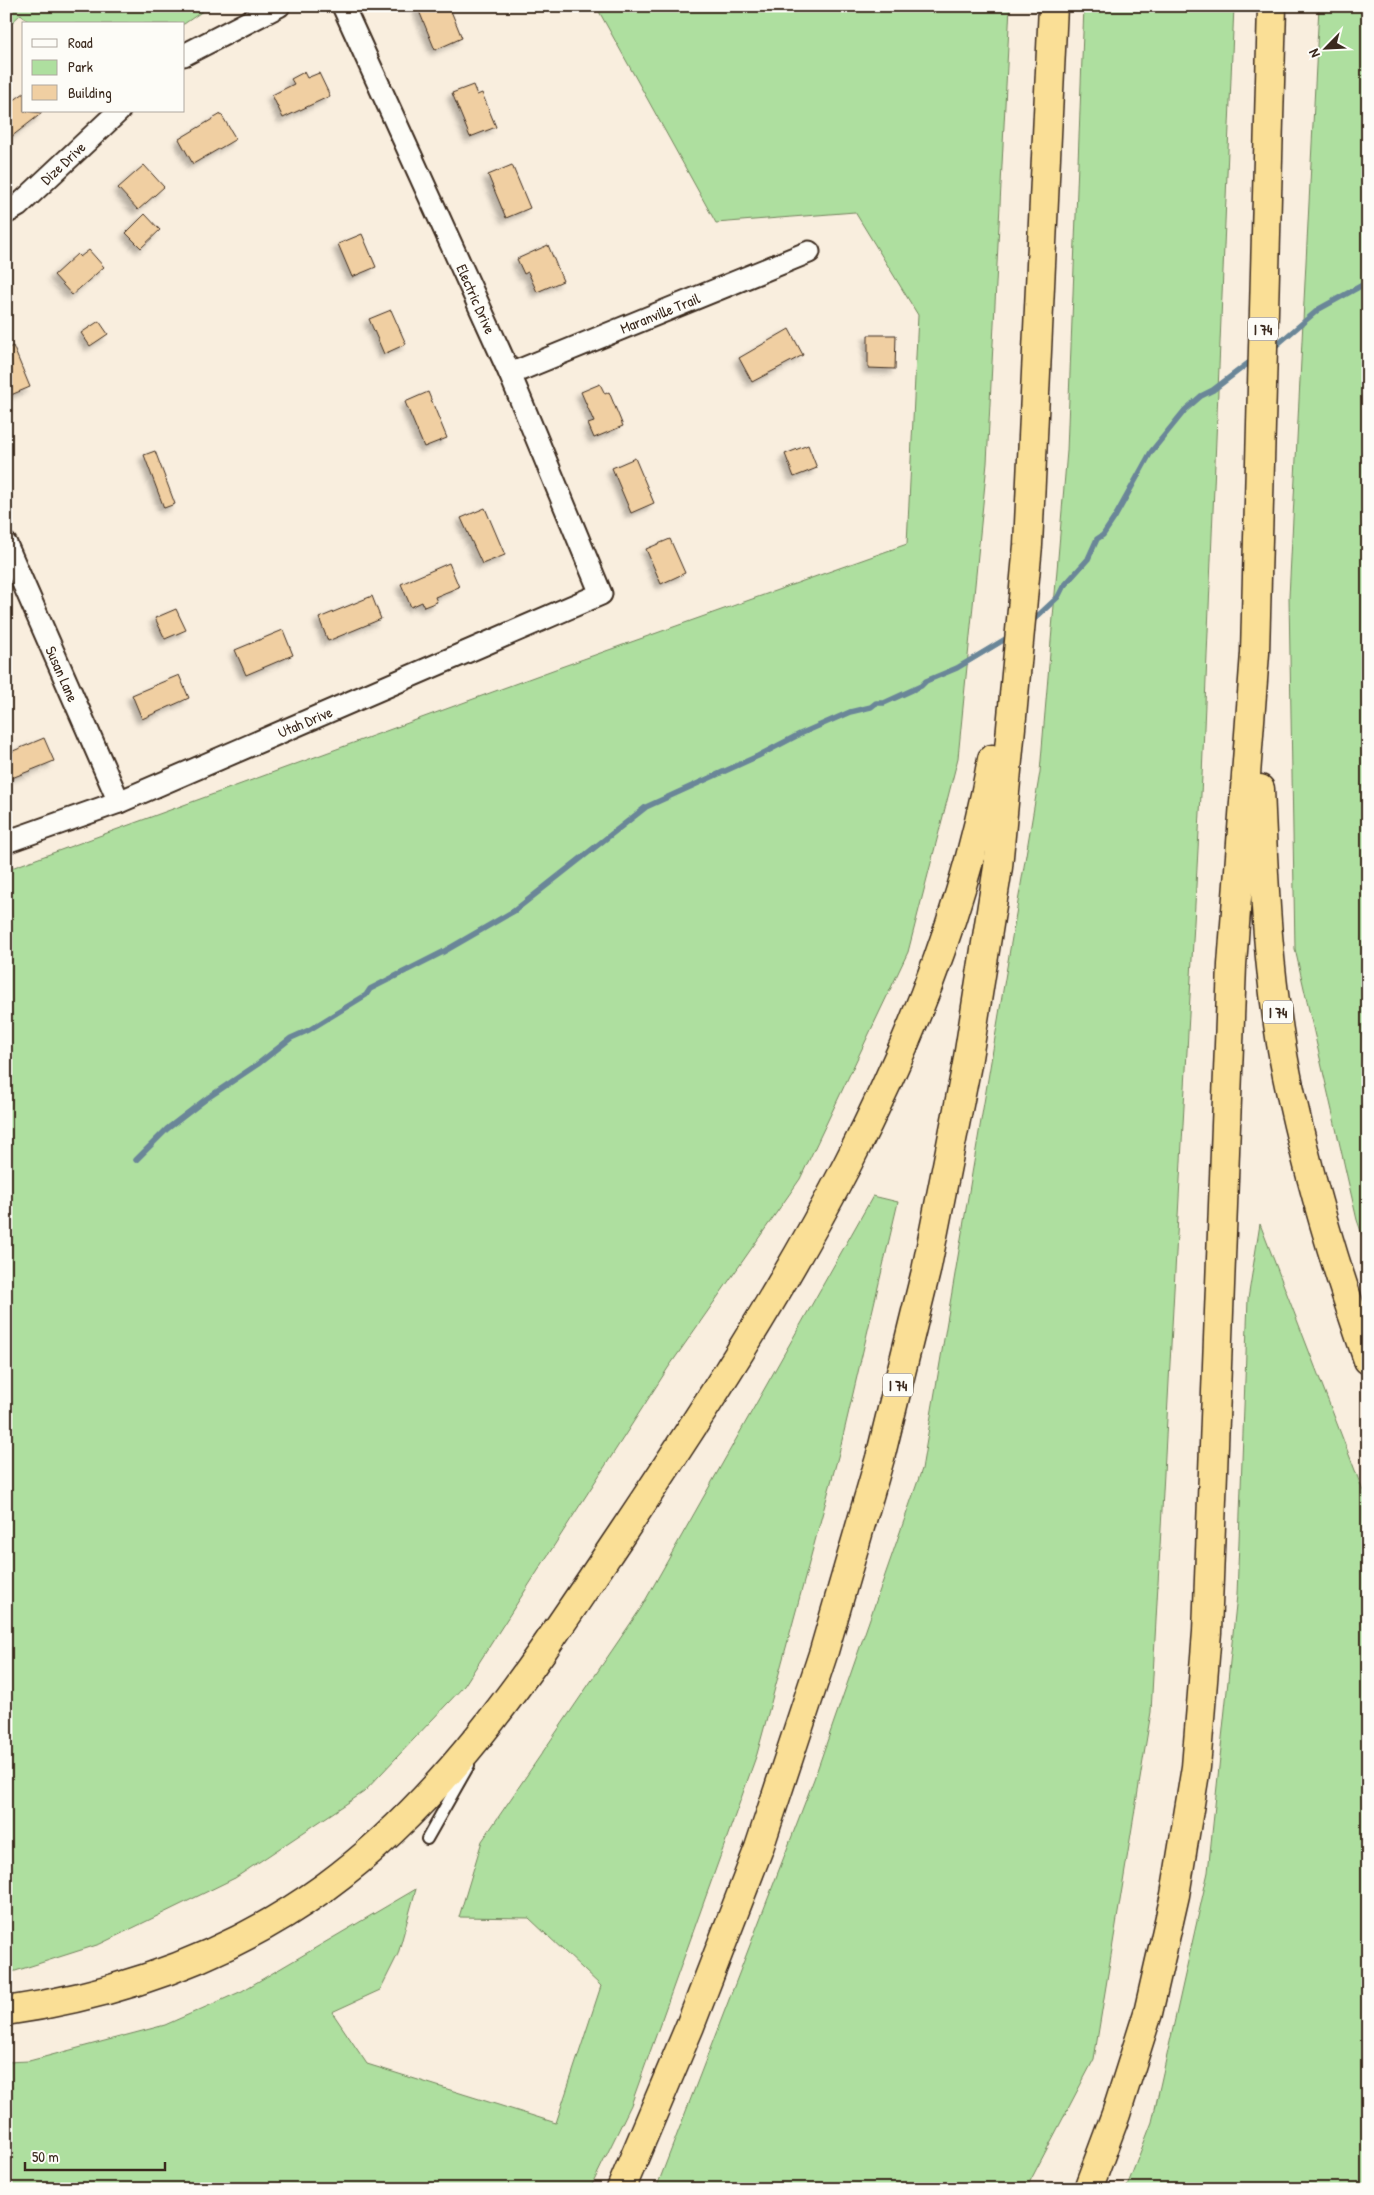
<svg xmlns="http://www.w3.org/2000/svg" width="1374" height="2195" font-family="'Patrick Hand',sans-serif">
	<style>
		.green { fill: #aedf9f; stroke: #74845e }
		.lines { fill: none; stroke-linecap: round; stroke-linejoin: round }
		.stream { stroke: #6a8698; stroke-width: 5.5 }
		.building { fill: #f0cfa2; stroke: #3b2a1e; filter: url(#shadow) }
		.lane-casing { stroke: #3b2a1e; stroke-width: 14 }
		.street-casing { stroke: #3b2a1e; stroke-width: 25 }
		.highway-casing { stroke: #3b2a1e; stroke-width: 31 }
		.lane { stroke: #fdfcf7; stroke-width: 10 }
		.street { stroke: #fdfcf7; stroke-width: 21 }
		.highway { stroke: #fadf96; stroke-width: 28 }
		.labels { text-anchor: middle; dominant-baseline: central; stroke-width: 4; stroke-linejoin: round; paint-order: stroke }
		.shield { fill: #fdfcf7; stroke: #75695f; stroke-width: 1 }
		.shield-label { font-size: 14px; font-weight: bold; fill: #3b2a1e }
		.street-label { font-size: 15px; fill: #3b2a1e; stroke: #fdfcf7 }
	</style>
	<defs>
		<filter id="shadow"><feDropShadow dx="-4.5" dy="4.5" stdDeviation="2.5" flood-color="#0004"/></filter>
	</defs>
	<rect width="100%" height="100%" fill="#f9eede"/>
	<filter id="ink" filterUnits="userSpaceOnUse"><feTurbulence type="fractalNoise" baseFrequency=".02" numOctaves="2"/><feDisplacementMap in="SourceGraphic" scale="10" xChannelSelector="R" yChannelSelector="G"/><feConvolveMatrix kernelMatrix="1 2 1 2 8 2 1 2 1" color-interpolation-filters="sRGB"/></filter>
	<g filter="url(#ink)">
		<g class="green">
			<polygon points="6,6 210,6 184,24 30,24 21,14 6,28"/>
			<polygon points="596,6 1010,6 987,463 958,758 908,952 800,1179 668,1368 464,1686 364,1792 235,1878 100,1944 6,1974 6,870 561,667 907,544 918,315 855,212 716,223"/>
			<polygon points="1084,6 1234,6 1202,776 1151,1712 1094,2059 1026,2189 656,2189 814,1779 922,1469 1040,772 1067,451"/>
			<polygon points="1319,6 1368,6 1368,633 1361,660 1368,792 1368,1251 1357,1220 1295,949 1289,597"/>
			<polygon points="873,1196 898,1202 839,1453 757,1754 631,2105 590,2189 6,2189 6,2062 29,2061 165,2025 242,1991 416,1889 398,1954 380,1990 332,2012 367,2064 556,2123 601,1986 529,1918 459,1917 482,1841 641,1608"/>
			<polygon points="1260,1224 1368,1504 1368,2189 1126,2189 1152,2122 1208,1872 1237,1595 1248,1299"/>
		</g>
		<g class="lines">
			<g class="stream">
				<polyline points="1272,349 1319,309 1368,282"/>
				<polyline points="1030,623 1058,597 1063,587 1088,559 1097,539 1103,535 1115,517 1151,452 1185,410 1201,396 1213,390 1255,358"/>
				<polyline points="136,1160 167,1129 206,1099 258,1064 291,1038 309,1030 366,995 370,989 443,952 514,911 646,807 758,756 800,734 850,712 871,707 876,703 884,703 921,686 926,681 957,668 1012,635"/>
			</g>
		</g>
		<g class="building">
			<polygon points="417,6 449,6 462,38 435,50"/>
			<polygon points="304,72 307,78 319,73 330,96 283,118 272,95 294,84 291,79"/>
			<polygon points="473,85 477,95 482,93 496,127 470,137 452,93"/>
			<polygon points="24,93 24,111 42,113 11,137 6,131 6,106"/>
			<polygon points="221,114 236,139 193,164 179,139"/>
			<polygon points="144,165 164,187 138,210 118,188"/>
			<polygon points="512,165 530,208 506,218 488,175"/>
			<polygon points="145,214 160,230 141,248 126,233"/>
			<polygon points="362,234 376,267 352,277 338,244"/>
			<polygon points="548,245 563,281 537,292 528,272 524,274 517,259"/>
			<polygon points="89,250 104,267 72,295 54,275 77,254 80,257"/>
			<polygon points="391,310 406,344 384,354 369,319"/>
			<polygon points="99,321 108,334 90,346 81,333"/>
			<polygon points="789,329 803,355 752,382 739,358"/>
			<polygon points="868,335 896,335 895,369 868,368"/>
			<polygon points="13,346 30,387 6,397 6,349"/>
			<polygon points="600,384 605,394 609,392 623,426 594,438 588,424 594,422 581,392"/>
			<polygon points="428,392 447,438 424,447 405,402"/>
			<polygon points="808,445 817,468 794,477 785,454"/>
			<polygon points="155,451 175,504 164,508 144,455"/>
			<polygon points="635,458 654,503 631,513 612,468"/>
			<polygon points="485,508 505,555 482,564 461,518"/>
			<polygon points="670,539 685,573 661,584 646,549"/>
			<polygon points="449,563 459,587 435,597 437,602 424,607 422,602 411,607 401,584"/>
			<polygon points="372,596 381,619 328,641 319,618"/>
			<polygon points="176,609 186,630 165,639 155,618"/>
			<polygon points="283,630 293,655 246,675 235,650"/>
			<polygon points="179,675 189,698 142,719 132,695"/>
			<polygon points="44,738 54,761 7,780 6,754"/>
		</g>
		<g class="lines">
			<defs>
				<polyline id="lane" points="427,1839 469,1765"/>
				<g id="street">
					<polyline points="184,55 279,6"/>
					<polyline points="6,213 18,206 119,111"/>
					<polyline points="510,374 809,252"/>
					<polyline points="6,544 119,802"/>
					<polyline points="6,842 119,802 601,594 510,374 343,6"/>
				</g>
				<g id="highway">
					<path d="M1260,789C1264,885 1268,982 1287,1076C1307,1172 1335,1266 1368,1360"/>
					<path d="M6,2011C121,1994 230,1956 325,1887C451,1795 535,1663 621,1535C779,1299 942,1043 992,759"/>
					<polyline points="621,2189 690,2026 759,1848 824,1651 880,1458 926,1271 967,1064 998,867 1028,545 1053,6"/>
					<polyline points="1088,2189 1116,2114 1148,2013 1175,1895 1196,1767 1207,1632 1232,965 1255,653 1272,6"/>
				</g>
			</defs>
			<use href="#lane" class="lane-casing"/>
			<use href="#street" class="street-casing"/>
			<use href="#highway" class="highway-casing"/>
			<use href="#lane" class="lane"/>
			<use href="#street" class="street"/>
			<use href="#highway" class="highway"/>
		</g>
	</g>
	<g class="labels">
		<g class="shield">
			<rect x="1248" y="317.5" width="30" height="23" rx="4"/>
			<rect x="1263" y="1000.5" width="30" height="23" rx="4"/>
			<rect x="883" y="1373.5" width="30" height="23" rx="4"/>
		</g>
		<g class="shield-label">
			<text x="1263" y="329">I 74</text>
			<text x="1278" y="1012">I 74</text>
			<text x="898" y="1385">I 74</text>
		</g>
		<g class="street-label">
			<text transform="translate(63 163) rotate(-43)">Dize Drive</text>
			<text transform="translate(476 299) rotate(66)">Electric Drive</text>
			<text transform="translate(660 313) rotate(-22)">Maranville Trail</text>
			<text transform="translate(62 674) rotate(66)">Susan Lane</text>
			<text transform="translate(305 722) rotate(-23)">Utah Drive</text>
		</g>
	</g>
	<rect width="1374" height="2195" fill="none" stroke="#fdfcf7" stroke-width="25"/>
	<rect x="12" y="12" width="1349" height="2170" fill="none" stroke="#3b2a1e" stroke-width="2" filter="url(#ink)"/>
	<rect x="22" y="22" width="162" height="90" fill="#fdfcf7" stroke="#afa8a0"/>
	<rect x="32" y="39" width="25" height="8" fill="#fdfcf7" stroke="#afa8a0"/>
	<text x="68" y="48" font-size="15" fill="#3b2a1e">Road</text>
	<rect x="32" y="60" width="25" height="15" fill="#aedf9f" stroke="#afa8a0"/>
	<text x="68" y="72" font-size="15" fill="#3b2a1e">Park</text>
	<rect x="32" y="85" width="25" height="15" fill="#f0cfa2" stroke="#afa8a0"/>
	<text x="68" y="98" font-size="15" fill="#3b2a1e">Building</text>
	<g transform="translate(1326 48) rotate(246)" stroke="#fdfcf7" stroke-width="4" paint-order="stroke">
	<path d="M0-4L9 19L0 12L-9 19Z" fill="#3b2a1e"/>
	<text y="-8" font-size="14" font-weight="bold" text-anchor="middle" fill="#3b2a1e">N</text>
	</g>
	<path d="M25 2162v8h140v-8" fill="none" stroke="#3b2a1e" stroke-width="2.5"/>
	<text x="32" y="2162" font-size="15" fill="#3b2a1e" stroke="#fdfcf7" stroke-width="4" paint-order="stroke">50 m</text>
</svg>
